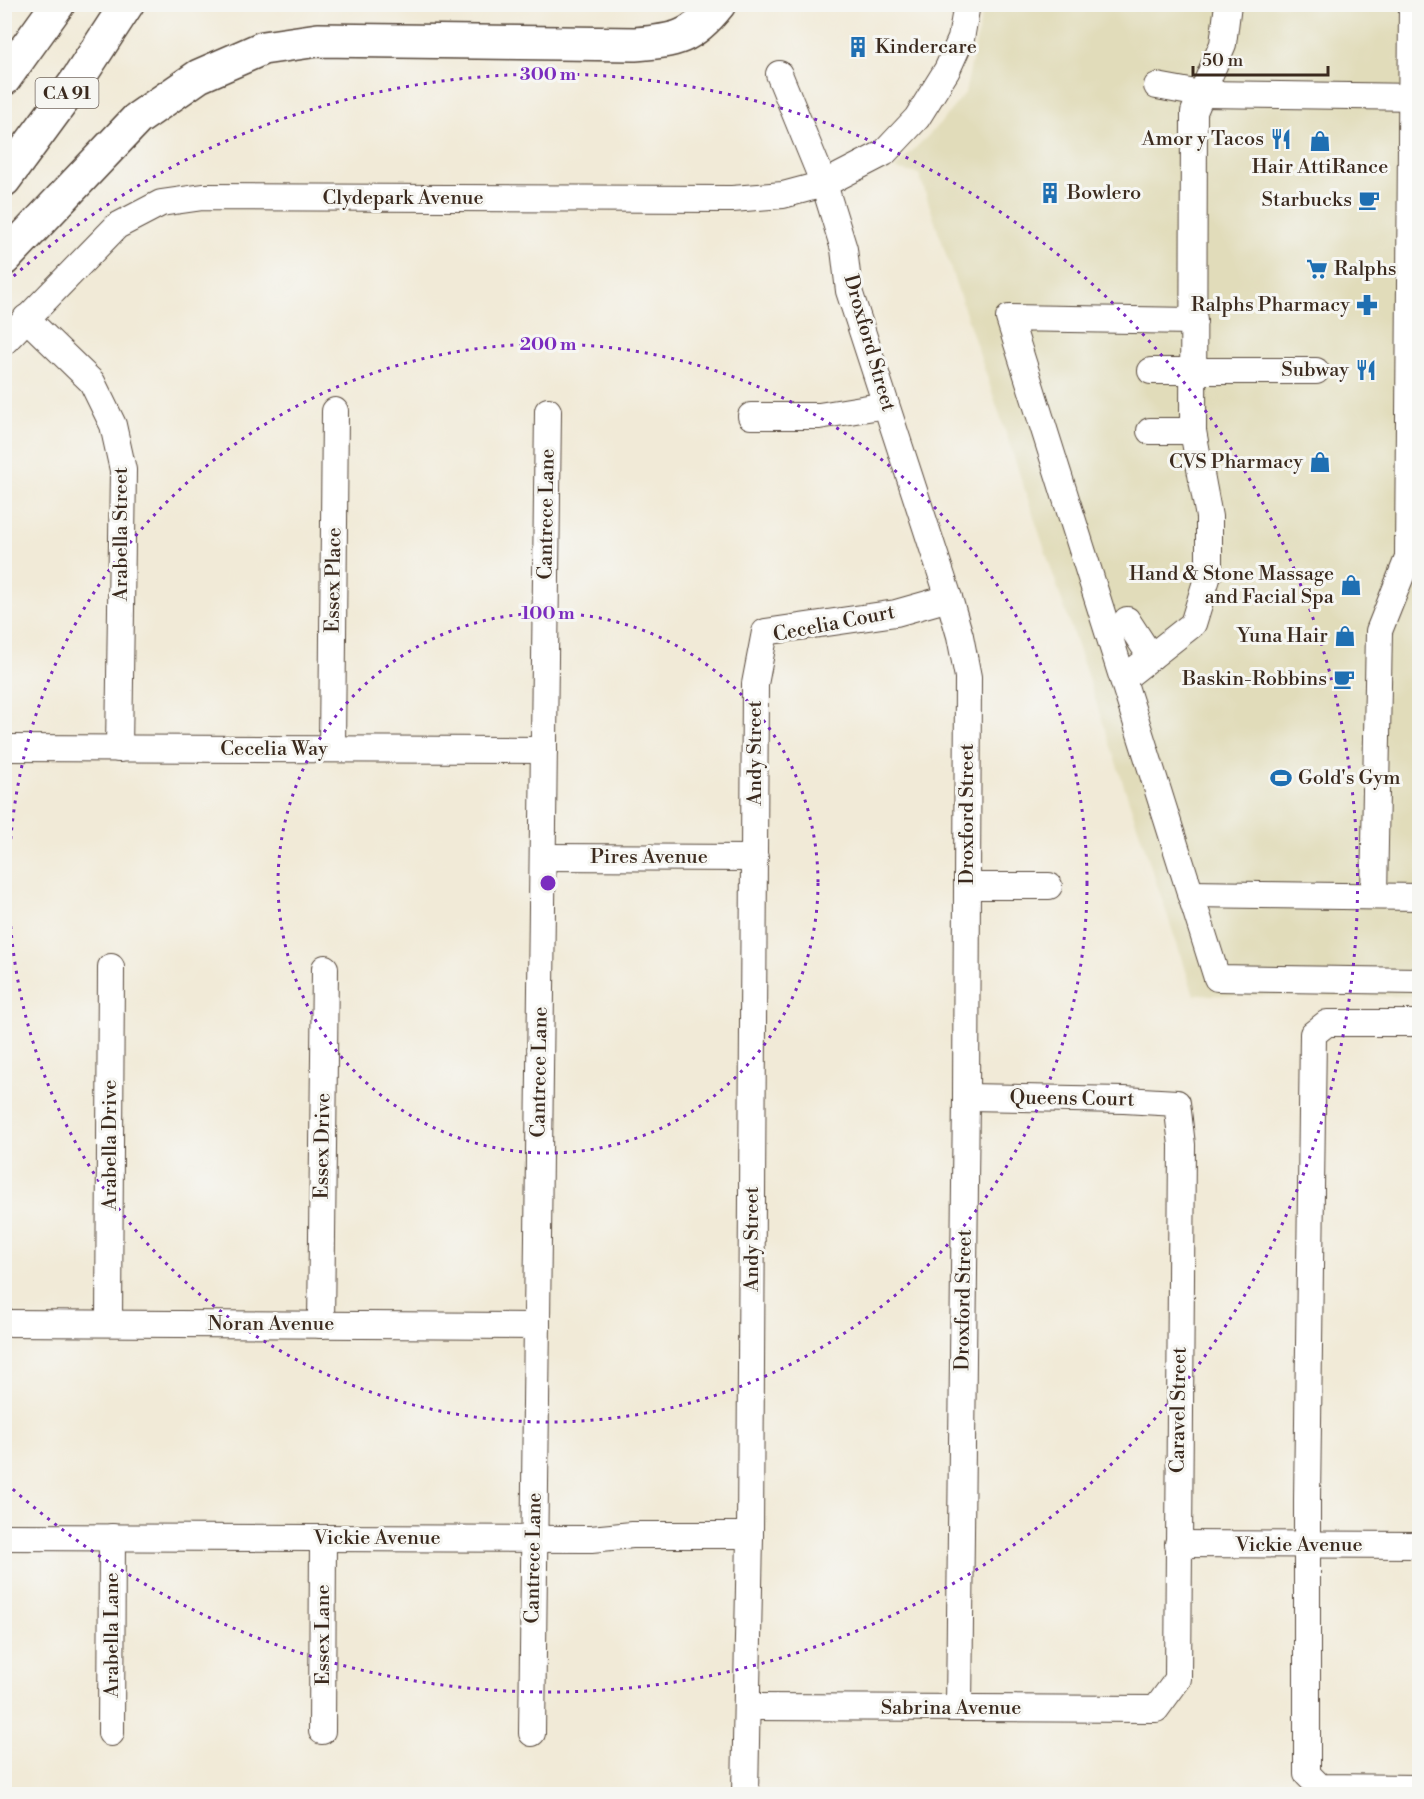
<svg xmlns="http://www.w3.org/2000/svg" width="1424" height="1799" font-family="'Libre Bodoni',serif">
	<style>
		.built { fill: #e1dcba }
		.lines { fill: none; stroke-linecap: round; stroke-linejoin: round }
		.minor-casing { stroke: #56473a; stroke-width: 28 }
		.highway-casing { stroke: #56473a; stroke-width: 36 }
		.minor { stroke: #fff; stroke-width: 26 }
		.highway { stroke: #fff; stroke-width: 33 }
		.ring { fill: none; stroke: #7b2cbf; stroke-width: 3; stroke-dasharray: 3 6 }
		.labels { text-anchor: middle; dominant-baseline: central; stroke-width: 6; stroke-linejoin: round; paint-order: stroke }
		.shield { fill: #f6f6f2; stroke: #73675e; stroke-width: 1.5 }
		.shield-label { font-size: 18px; font-weight: bold; fill: #3b2a1e }
		.poi-label { font-size: 20px; fill: #3b2a1e; stroke: #f6f6f2; text-anchor: end }
		.street-label { font-size: 20px; fill: #3b2a1e; stroke: #f6f6f2 }
		.centre { fill: #7b2cbf; stroke: #f6f6f2; stroke-width: 3 }
		.ring-label { font-size: 18px; text-anchor: middle; font-weight: bold; fill: #7b2cbf; stroke: #f6f6f2; stroke-width: 6; stroke-linejoin: round; paint-order: stroke }
	</style>
	<rect width="100%" height="100%" fill="#f6f6f2"/>
	<filter id="ink" filterUnits="userSpaceOnUse"><feTurbulence type="fractalNoise" baseFrequency=".0167" numOctaves="2"/><feDisplacementMap in="SourceGraphic" scale="12" xChannelSelector="R" yChannelSelector="G"/><feConvolveMatrix kernelMatrix="1 2 1 2 8 2 1 2 1" color-interpolation-filters="sRGB"/></filter>
	<filter id="wash" filterUnits="userSpaceOnUse"><feTurbulence type="fractalNoise" baseFrequency=".008" numOctaves="4" result="noise"/><feDisplacementMap in="SourceGraphic" scale="24" xChannelSelector="R" yChannelSelector="G"/><feGaussianBlur stdDeviation="1.35" result="paint"/><feColorMatrix in="noise" values="0 0 0 0 0 0 0 0 0 0 0 0 0 0 0 0 0 1.4 0 .05"/><feComposite in="paint" operator="in"/></filter>
	<g filter="url(#wash)">
		<rect width="100%" height="100%" fill="#f1ead7"/>
		<polygon class="built" points="984,5 1419,5 1419,996 1194,995 919,174 894,169 938,126 965,93"/>
	</g>
	<g filter="url(#ink)">
		<g class="lines">
			<defs>
				<g id="minor">
					<polyline points="779,74 824,184 844,249 849,291 949,598 960,636 968,677 966,1097 959,1707"/>
					<polyline points="1157,86 1201,94 1420,97"/>
					<polyline points="26,318 92,382 113,425 123,470 119,749"/>
					<polyline points="1194,321 1009,318 1217,978 1420,981"/>
					<polyline points="4,342 117,226 161,203 203,197 732,199 783,195 824,184 884,153 917,118 947,70 961,39 967,4"/>
					<polyline points="1151,371 1316,371"/>
					<polyline points="751,416 819,416 886,405"/>
					<polyline points="1150,431 1193,431"/>
					<polyline points="1127,620 1151,657"/>
					<polyline points="1123,679 1193,624 1209,572 1209,517 1193,431 1194,112 1223,44 1228,4"/>
					<polyline points="4,748 544,750"/>
					<polyline points="332,749 335,411"/>
					<polyline points="543,857 755,858"/>
					<polyline points="967,886 1049,886"/>
					<polyline points="1190,894 1420,897"/>
					<polyline points="1374,896 1379,631 1408,558 1412,4"/>
					<polyline points="1420,1023 1327,1023 1313,1034 1307,1500 1307,1774 1320,1787 1420,1788"/>
					<polyline points="4,1323 537,1326"/>
					<polyline points="109,1323 111,967"/>
					<polyline points="321,1325 325,968"/>
					<polyline points="4,1537 591,1539 632,1535 750,1535"/>
					<polyline points="1178,1544 1420,1545"/>
					<polyline points="747,1707 1156,1709 1178,1679 1182,1145 1177,1103 1124,1100 966,1097"/>
					<polyline points="322,1731 323,1538"/>
					<polyline points="111,1733 112,1537"/>
					<polyline points="532,1733 548,411"/>
					<polyline points="745,1794 750,1535 755,684 765,632 896,613 949,598"/>
				</g>
				<g id="highway">
					<polyline points="4,79 58,4"/>
					<polyline points="4,180 76,82 127,4"/>
					<path d="M4,259L137,119L199,76L263,48L318,40L635,44C676,41 692,38 719,4"/>
				</g>
			</defs>
			<use href="#minor" class="minor-casing"/>
			<use href="#highway" class="highway-casing"/>
			<use href="#minor" class="minor"/>
			<use href="#highway" class="highway"/>
		</g>
	</g>
	<g class="ring">
		<circle cx="548" cy="883" r="270"/>
		<circle cx="548" cy="883" r="539"/>
		<path d="M7 282A809 809 0 1 1 7 1484"/>
	</g>
	<defs>
		<symbol id="building-bare" viewBox="-9 -9 18 18"><path d="M-4-6H4V6H1V3H-1V6H-4ZM-2.5-4.3h1.7v1.8h-1.7ZM.8-4.3h1.7v1.8H.8ZM-2.5-1h1.7V.8h-1.7ZM.8-1h1.7V.8H.8Z" fill="#1f6fb2" stroke="#f6f6f2" stroke-width="2.5" paint-order="stroke"/></symbol>
		<symbol id="restaurant-bare" viewBox="-9 -9 18 18"><path d="M-5-6h1v4h1v-4h1v4h1v-4h1v5L-1.5 .5V6h-2V.5L-5-1ZM5-6V6H3V1.5H1.5Q1.5-4 5-6Z" fill="#1f6fb2" stroke="#f6f6f2" stroke-width="2.5" paint-order="stroke"/></symbol>
		<symbol id="shop-bare" viewBox="-9 -9 18 18"><path d="M-5-2.5h2.3a2.7 3.5 0 0 1 5.4 0H5L5.5 6h-11ZM-1.5-2.5h3a1.5 2.3 0 0 0-3 0Z" fill="#1f6fb2" stroke="#f6f6f2" stroke-width="2.5" paint-order="stroke"/></symbol>
		<symbol id="cafe-bare" viewBox="-9 -9 18 18"><path d="M-5.5-4.5H6V0H3Q3 3.5 0 3.5H-2.5Q-5.5 3.5-5.5 0ZM3-3.2v2h1.7v-2ZM-6 4.5H4V6H-6Z" fill="#1f6fb2" stroke="#f6f6f2" stroke-width="2.5" paint-order="stroke"/></symbol>
		<symbol id="supermarket-bare" viewBox="-9 -9 18 18"><path d="M-6-5.5h2.5l.6 2H6L4.5 2H-2.5L-4.4-4H-6ZM-1.5 3.2a1.3 1.3 0 1 0 .1 0ZM3 3.2a1.3 1.3 0 1 0 .1 0Z" fill="#1f6fb2" stroke="#f6f6f2" stroke-width="2.5" paint-order="stroke"/></symbol>
		<symbol id="pharmacy-bare" viewBox="-9 -9 18 18"><path d="M-2-6h4v4h4v4h-4v4h-4v-4h-4v-4h4Z" fill="#1f6fb2" stroke="#f6f6f2" stroke-width="2.5" paint-order="stroke"/></symbol>
		<symbol id="stadium-bare" viewBox="-9 -9 18 18"><path d="M0-5a6.5 5 0 1 0 0 10a6.5 5 0 1 0 0-10ZM-3.5-1.8h7v3.6h-7Z" fill="#1f6fb2" stroke="#f6f6f2" stroke-width="2.5" paint-order="stroke"/></symbol>
	</defs>
	<g fill-rule="evenodd">
		<use href="#building-bare" x="843" y="32" width="30" height="30"/>
		<use href="#restaurant-bare" x="1266" y="124" width="30" height="30"/>
		<use href="#shop-bare" x="1305" y="126" width="30" height="30"/>
		<use href="#building-bare" x="1035" y="178" width="30" height="30"/>
		<use href="#cafe-bare" x="1354" y="185" width="30" height="30"/>
		<use href="#supermarket-bare" x="1302" y="254" width="30" height="30"/>
		<use href="#pharmacy-bare" x="1352" y="290" width="30" height="30"/>
		<use href="#restaurant-bare" x="1351" y="355" width="30" height="30"/>
		<use href="#shop-bare" x="1305" y="447" width="30" height="30"/>
		<use href="#shop-bare" x="1336" y="570" width="30" height="30"/>
		<use href="#shop-bare" x="1330" y="621" width="30" height="30"/>
		<use href="#cafe-bare" x="1329" y="664" width="30" height="30"/>
		<use href="#stadium-bare" x="1266" y="763" width="30" height="30"/>
	</g>
	<g class="labels">
		<rect class="shield" x="35.5" y="78" width="63" height="30" rx="4.5"/>
		<g class="shield-label">
			<text x="67" y="93">CA 91</text>
		</g>
		<g class="poi-label">
			<text x="875" y="47" text-anchor="start">Kindercare</text>
			<text x="1264" y="139">Amor y Tacos</text>
			<text x="1320" y="167" text-anchor="middle">Hair AttiRance</text>
			<text x="1067" y="193" text-anchor="start">Bowlero</text>
			<text x="1352" y="200">Starbucks</text>
			<text x="1334" y="269" text-anchor="start">Ralphs</text>
			<text x="1350" y="305">Ralphs Pharmacy</text>
			<text x="1349" y="370">Subway</text>
			<text x="1303" y="462">CVS Pharmacy</text>
			<text x="1334" y="574">Hand &amp; Stone Massage<tspan x="1334" dy="23">and Facial Spa</tspan></text>
			<text x="1328" y="636">Yuna Hair</text>
			<text x="1327" y="679">Baskin-Robbins</text>
			<text x="1298" y="778" text-anchor="start">Gold's Gym</text>
		</g>
		<g class="street-label">
			<text x="403" y="198">Clydepark Avenue</text>
			<text transform="translate(869 343) rotate(74)">Droxford Street</text>
			<text transform="translate(547 514) rotate(-89)">Cantrece Lane</text>
			<text transform="translate(121 534) rotate(-90)">Arabella Street</text>
			<text transform="translate(334 580) rotate(-89)">Essex Place</text>
			<text transform="translate(834 624) rotate(-11)">Cecelia Court</text>
			<text x="274" y="749">Cecelia Way</text>
			<text transform="translate(755 753) rotate(-90)">Andy Street</text>
			<text transform="translate(967 814) rotate(-90)">Droxford Street</text>
			<text x="649" y="857">Pires Avenue</text>
			<text transform="translate(540 1072) rotate(-89)">Cantrece Lane</text>
			<text transform="translate(1072 1099) rotate(1)">Queens Court</text>
			<text transform="translate(110 1145) rotate(-90)">Arabella Drive</text>
			<text transform="translate(323 1146) rotate(-89)">Essex Drive</text>
			<text transform="translate(752 1239) rotate(-90)">Andy Street</text>
			<text transform="translate(964 1300) rotate(-89)">Droxford Street</text>
			<text x="271" y="1324">Noran Avenue</text>
			<text transform="translate(1179 1410) rotate(-89)">Caravel Street</text>
			<text x="377" y="1538">Vickie Avenue</text>
			<text x="1299" y="1545">Vickie Avenue</text>
			<text transform="translate(534 1558) rotate(-89)">Cantrece Lane</text>
			<text transform="translate(112 1635) rotate(-90)">Arabella Lane</text>
			<text transform="translate(323 1635) rotate(-90)">Essex Lane</text>
			<text x="951" y="1708">Sabrina Avenue</text>
		</g>
	</g>
	<circle cx="548" cy="883" r="9" class="centre"/>
	<g class="ring-label">
		<text x="548" y="80">300 m</text>
		<text x="548" y="350">200 m</text>
		<text x="548" y="619">100 m</text>
	</g>
	<rect width="1424" height="1799" fill="none" stroke="#f6f6f2" stroke-width="24"/>
	<path d="M1193 66v9h135v-9" fill="none" stroke="#3b2a1e" stroke-width="3"/>
	<text x="1202" y="66" font-size="18" fill="#3b2a1e" stroke="#f6f6f2" stroke-width="4.5" paint-order="stroke">50 m</text>
</svg>
